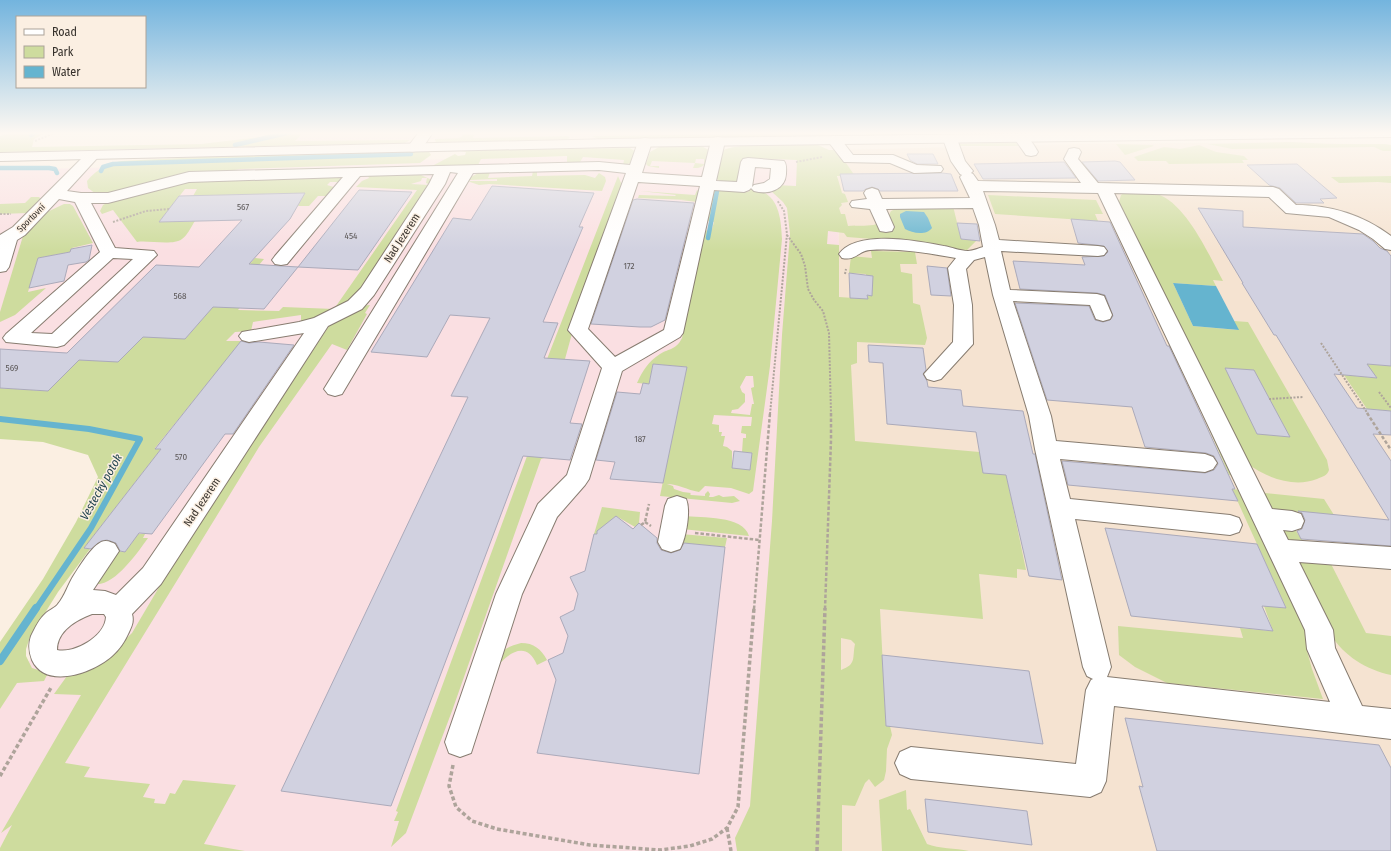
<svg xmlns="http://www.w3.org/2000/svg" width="1391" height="851" font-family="'Fira Sans Condensed',sans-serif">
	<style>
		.commercial { fill: #fadfe2 }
		.built { fill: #f5e3d1 }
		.green { fill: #cedc9e; fill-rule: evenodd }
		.water { fill: #65b4cf }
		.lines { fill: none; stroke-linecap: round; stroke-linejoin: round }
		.stream-far2 { stroke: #65b4cf; stroke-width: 4.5 }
		.stream-far1 { stroke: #65b4cf; stroke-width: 6 }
		.stream { stroke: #65b4cf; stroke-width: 8 }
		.building { fill: #d1d1e0; stroke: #abaaba }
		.minor-casing { stroke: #877c70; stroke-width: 2 }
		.major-casing { stroke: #877c70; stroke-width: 2 }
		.path-far2 { stroke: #aea49b; stroke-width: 2; stroke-dasharray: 2 1.5; stroke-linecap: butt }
		.path-far1 { stroke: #aea49b; stroke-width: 2.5; stroke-dasharray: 3.5 2; stroke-linecap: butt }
		.path { stroke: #aea49b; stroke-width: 3.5; stroke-dasharray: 4 2.5; stroke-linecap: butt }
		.minor { fill: #fff; fill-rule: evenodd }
		.major { fill: #fff; fill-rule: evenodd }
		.labels { text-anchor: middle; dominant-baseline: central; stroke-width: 3; stroke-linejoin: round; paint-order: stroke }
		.number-label { font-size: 9px; fill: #5c5858 }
		.far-street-label { font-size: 9px; fill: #35302b; stroke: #fbefe2 }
		.street-label { font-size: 11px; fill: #35302b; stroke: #fbefe2 }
		.water-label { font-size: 12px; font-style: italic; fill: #193e4a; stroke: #fbefe2 }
	</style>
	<rect width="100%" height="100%" fill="#fbefe2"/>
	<g class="commercial">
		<polygon points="301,132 965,132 294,141"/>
		<polygon points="825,150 837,194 839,245 842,851 228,851 13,824 0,848 0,709 147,469 174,395 0,389 0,170"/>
	</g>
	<polygon class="built" points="1291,142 1391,145 1391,851 842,851 839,245 837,150 1080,144"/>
	<g class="green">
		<polygon points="13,132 47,132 34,139 32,147 201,144 261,137 283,132 304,132 295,141 410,140 405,143 0,152 0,136"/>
		<polygon points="464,132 471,132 470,134 474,135 473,138 568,136 570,138 565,140 436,142 435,140 435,139 459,138 462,136"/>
		<polygon points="737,132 817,132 807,132 813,135 817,134 818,132 824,132 824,135 822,136 598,139 592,136 737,134"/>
		<polygon points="864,132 927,132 920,135 867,136"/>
		<polygon points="1015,142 1019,146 958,146 957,144"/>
		<polygon points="1291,142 1329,144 1385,144 1391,145 1391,151 1383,151 1374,147 1232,149 1208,144"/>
		<polygon points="1116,144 1152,145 1154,146 1125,155"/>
		<path d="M818,145L829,150H837L855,176H837L842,193L845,194L848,202L841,203L842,205L839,208L841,214H845L848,226C865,225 884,229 891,211L898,208L953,206L961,239L977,240L967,250L950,249L938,244L847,237L844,233L828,231L827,244L839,245V297L868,299L866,274L849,273L851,256L872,258L871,251L915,252L917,264H900L901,272L912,274L913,303L920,305L927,338L925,345L857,342V363L851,365L855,441L1002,454L1026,570L1017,569V578L979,574L983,619L880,609L886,725L890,726L892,735L887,749L886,771L884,780L875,787L869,779L865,783L855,806L842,805V851H737L735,838L750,806L772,521L782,335L790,234L787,208L783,202L771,191L776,185L796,186L797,160L752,158L739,182C731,183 721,184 716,178L722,151C735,142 799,145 818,145ZM841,638L851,640L855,644C852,658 857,664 841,670Z"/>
		<polygon points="1199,145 1216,152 1244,156 1248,160 1242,160 1244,163 1169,164 1166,161 1138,161 1134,157 1164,147 1180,149"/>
		<path d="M659,147H703L709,150C707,161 706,169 693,168L695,163L704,164V159H696L695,163L652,161L650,166H659V168L648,166L646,164L650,152Z"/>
		<polygon points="630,148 636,152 631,163 623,165 624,160 583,157 580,162 567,162 567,156 481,159 478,165 432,166 455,154 458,156 465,155 466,152 460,151 463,150"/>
		<path d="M428,150L431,155L420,163L240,169L109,193L96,194L88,188L87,181C97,169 107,164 121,161L282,153Z"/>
		<polygon points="533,171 537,171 537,176 585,175 595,178 599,173 605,177 606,181 602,191 489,184 479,185 470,182 469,181 497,181 497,179 469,180 471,177 480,172 490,172 488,178 532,176"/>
		<polygon points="421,175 432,180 430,185 426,183 427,178 422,178 421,181 411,184 429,185 367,282 353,298 327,313 301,323 301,315 253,322 251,331 235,332 226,341 242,341 155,448 161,449 84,548 90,549 58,592 30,637 26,649 26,656 32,668 48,673 44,681 17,683 0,709 0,642 43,579 76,522 98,477 88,455 43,442 0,439 0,388 48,391 104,334 185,339 255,258 264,259 259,265 274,266 238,310 279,311 283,307 334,309 417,190 356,187 362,181 369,178 368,176"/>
		<polygon points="618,176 622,185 576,319 565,359 553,390 555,422 544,458 541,459 452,711 406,833 391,847 399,821 394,821 398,812 396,811 530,448 530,403"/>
		<polygon points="1391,176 1391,183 1378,182 1339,183 1331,177"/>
		<path d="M336,177L340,178L341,182H330L327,185L337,188L331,196H318L309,206H298L304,193L193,196L197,189H185L159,222L195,221C191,227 187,236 182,239C173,246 148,240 137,242L113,210L102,214L100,211L103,205L107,203L182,182Z"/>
		<path d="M714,189L748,192L752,189C779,192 781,218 782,239L770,366L753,491L749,494L731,488L705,486L699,492C687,490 678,484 667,484L673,486L674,489L683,492L691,493L690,494L691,495L705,496V494L708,491L710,494L709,497H713L719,495L723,497L734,496L740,501L732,503L660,496L686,367L653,364L649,384L637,383C643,370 648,362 660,354C670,348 676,350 682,338L705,230L709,231L712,229L714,222L707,221ZM746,376H753L754,387L751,388L754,404H752L750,415L731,413L732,410L738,409L745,402V394L742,392L740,387ZM714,415L752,417L751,426H742L741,433L746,434V438H743L742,452L752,453L750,469L732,468V451L727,447L723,446L725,436H721L722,432H719V425L712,424Z"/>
		<polygon points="697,190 700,192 697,202 681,200 689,200 638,198 639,195 675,196 676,195 640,191 695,195"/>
		<path d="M1126,192C1136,192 1148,190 1157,194C1186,203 1209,255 1223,281L1213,280L1216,286L1173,283L1193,326L1238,330L1234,321L1248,322L1327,460L1329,470C1327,476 1323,476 1317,479C1294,488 1266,478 1247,463L1154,276L1119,202L1121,195Z"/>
		<polygon points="988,195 1096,200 1103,214 1095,214 1098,221 995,214"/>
		<polygon points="31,197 39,197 41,199 28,213 0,214 0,204 25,203"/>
		<polygon points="64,204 70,204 73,206 93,243 72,248 70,252 38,258 28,292 46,288 15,315 0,322 0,312 23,236 45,213"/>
		<polygon points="1119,232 1235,476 1229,475 1173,346 1170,346"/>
		<polygon points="370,305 365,313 367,314 347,350 332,344 259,447 65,763 90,767 84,777 150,784 143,797 155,799 154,803 165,804 170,793 175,794 183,780 236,785 204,844 245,851 0,851 0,848 12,825 1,833 81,695 54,694 67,676 115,649 132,633 178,555 329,326 361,306"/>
		<polygon points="1367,364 1391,366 1391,411 1367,409 1344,375 1376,378"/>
		<polygon points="1232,489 1241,490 1307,630 1306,647 1312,669 1323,699 1167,683 1135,667 1119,655 1118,626 1243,638 1240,628 1273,631 1264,606 1286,608"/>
		<path d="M1265,493L1324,499L1334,515L1289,511C1292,522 1296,535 1305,542H1288L1263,498Z"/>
		<polygon points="602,507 640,512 639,523 635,527 616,516 599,530 597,534 594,534"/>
		<path d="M683,516C702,518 743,515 749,536L682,529Z"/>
		<path d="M138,534H145L143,538H148C138,552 114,587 95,584L119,551L125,552Z"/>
		<polygon points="681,534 727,538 725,547 680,543"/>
		<path d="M1307,559L1329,560L1366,633L1391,636V675C1367,670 1344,656 1331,635L1299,562Z"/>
		<path d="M521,643C534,643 541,649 547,660L537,665C526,638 505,655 494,671C502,651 500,649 521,643Z"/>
		<path d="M906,790L907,810L910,809L927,844C939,849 955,848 969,851H882L879,800Z"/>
	</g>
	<g class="water">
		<path d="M906,211L924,212L928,218L932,228C926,236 912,233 905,229L900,217V214Z"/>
		<polygon points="1173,283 1216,286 1239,330 1193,326"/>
	</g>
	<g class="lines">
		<g class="stream-far2">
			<polyline points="31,135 36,132"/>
			<polyline points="235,145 291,132"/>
			<polyline points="0,168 49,168 55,169 57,173"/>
			<polyline points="101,171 103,167 113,164 411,154"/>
			<polyline points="708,238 717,191"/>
		</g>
		<polyline class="stream-far1" points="0,419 89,429 140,439 91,528 36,609"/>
		<polyline class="stream" points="0,661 36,608"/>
	</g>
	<g class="building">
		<polygon points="907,154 933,154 938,164 917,164 910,160"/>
		<polygon points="1115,161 1120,162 1135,180 1098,181 1082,162"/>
		<polygon points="1064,162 1076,178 983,179 974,164"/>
		<polygon points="1297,164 1337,198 1320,199 1324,203 1296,203 1280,188 1269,185 1247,165"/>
		<polygon points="942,173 951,174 958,191 880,191 878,189 872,187 866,189 863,191 844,191 840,174"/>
		<polygon points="492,186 594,193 579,227 583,227 543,322 558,323 544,358 590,361 570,423 582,424 570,460 523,456 391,806 281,791 468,397 451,396 490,318 450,315 427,357 371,352 453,218 471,220"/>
		<polygon points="359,190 412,192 358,270 298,267"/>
		<polygon points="305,193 290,219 249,264 298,267 264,309 213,307 185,339 143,337 118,362 79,360 48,391 0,388 0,349 67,353 156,265 199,267 242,220 159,222 179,196"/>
		<polygon points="637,199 694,203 665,320 651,327 640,327 591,324 633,200"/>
		<polygon points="1198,208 1243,211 1243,227 1363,234 1373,241 1380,248 1387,251 1391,256 1391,366 1367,364 1377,378 1334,374 1357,408 1391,411 1391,435 1373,434 1391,461 1391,546 1301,539 1297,531 1302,529 1305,520 1302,513 1298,511 1389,520 1276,335 1274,335 1242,283 1243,283"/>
		<polygon points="1071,219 1110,222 1167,346 1169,346 1204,421 1235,489 1232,489 1238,501 1068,485 1062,461 1205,473 1214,470 1218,464 1214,456 1206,453 1145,447 1132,407 1047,400 1015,303 1089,306 1095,320 1103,322 1110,320 1113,316 1105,295 1097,293 1020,289 1013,261 1085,265 1082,257 1104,256 1108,252 1104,246 1078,243"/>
		<polygon points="957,223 977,224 980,241 961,239"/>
		<polygon points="92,245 89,260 86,262 68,265 64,281 29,288 38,258 70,252 71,249"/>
		<polygon points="927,266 947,268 951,296 931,295"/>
		<polygon points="849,273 873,276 872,296 867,295 868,299 850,298"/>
		<polygon points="241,341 249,343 259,342 294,345 233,434 225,434 152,534 139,533 125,552 120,551 116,543 107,540 101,541 91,549 84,548 161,449 155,449"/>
		<polygon points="868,345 923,348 926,370 923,374 927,381 928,387 961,390 963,406 1023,411 1033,454 1035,454 1062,580 1029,576 1006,475 983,473 976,432 887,424 883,363 869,362"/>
		<polygon points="653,364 687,367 663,483 610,479 615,462 596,460 617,392 640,394 643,383 649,384"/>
		<polygon points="1225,368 1254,370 1290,437 1257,434"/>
		<polygon points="734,451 752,453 750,470 732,468"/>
		<polygon points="616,516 633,529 639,523 657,538 657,543 661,550 671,553 680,550 684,543 725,547 699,774 537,753 556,680 548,660 563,653 568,636 560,617 574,610 578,594 570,577 585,571 594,534 597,534 597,531"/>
		<polygon points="1105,528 1257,544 1286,608 1262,606 1273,631 1131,616"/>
		<polygon points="882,655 1029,671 1043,744 886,726"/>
		<polygon points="1125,718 1379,745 1391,768 1391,851 1157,851 1139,786 1143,787"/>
		<polygon points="925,799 1027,811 1032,845 928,832"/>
	</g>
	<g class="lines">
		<defs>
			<g id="minor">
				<path d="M419,132H433C427,141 421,154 409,151L407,148Z"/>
				<path d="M1064,132H1081L1082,134L1080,137C1074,139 1068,138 1064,132Z"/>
				<path d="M1021,134C1029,136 1034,145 1038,152L1036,155L1031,156L1026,155L1014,138L1016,135Z"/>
				<path d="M950,135L955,136L957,139L965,161L973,171L971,173L973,174L978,181L1081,183L1064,159L1069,149L1074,148L1079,149L1081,152L1078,159L1098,183L1273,187L1279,189L1296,205C1331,205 1363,215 1391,236V250L1385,249L1373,239L1359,230L1329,217L1286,213L1269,197L1114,193L1272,509L1292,511L1301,514L1304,521L1301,528L1292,531L1283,530L1288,540L1391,547V569L1299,562L1333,630L1335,648L1362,706L1391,709V739L1114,706L1106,781L1101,792L1090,797L911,779L900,774L895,763L900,752L911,747L1076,764L1086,690L1091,680L1093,679L1087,676L1083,667L1035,449L1029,416L993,295L985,257L974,260L966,269L972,305L973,344L941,379L934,381L927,379L924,374L953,342L954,305L948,268L956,258C928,253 899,248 870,250C858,251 856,261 842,258L839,254C857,229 918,241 944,246C951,247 960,251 968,251C973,251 979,248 983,247L979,225L973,208L886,209L894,227L892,231L886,232L880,231L870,209L852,207L850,204L852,201L867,199L864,193L866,190L872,188L878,190L882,199L970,198L960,177L962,175L960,174L951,161L943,139L945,136ZM983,191L1098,193L1305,630L1307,649L1330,702L1107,677L1111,667L1075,519L1230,535L1239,532L1242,525L1239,518L1230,515L1070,499L1060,459L1205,472L1213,469L1217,463L1213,457L1205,454L1056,441L1051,416L1013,301L1090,305L1096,319L1103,321L1110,319L1112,315L1104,296L1097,294L1010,290L1001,251L1098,256L1104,255L1107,251L1104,247L1098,246L999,240L995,225Z"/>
				<polygon points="834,136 839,137 853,155 893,155 917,165 941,166 943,169 941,172 914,173 890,163 844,162 827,140 829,137"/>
				<path d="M718,137L723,138L725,141L716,181L737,182L741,162L743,159L748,158L784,161C787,165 786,169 786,174C785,190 768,195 754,191L751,188L754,185L764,183L770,179L771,168L755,167L752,187L749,190L744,192L714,190L683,333L680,337L622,371L589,479L585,485L557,517L522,594L471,753L460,757L449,753L445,742L496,594L538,504L567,475L602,368L568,330L626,173L599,170L473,173L342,394L335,396L328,394L324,389L458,173L450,172L445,184L374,295L362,309L328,326L161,584L132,614C134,621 132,626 129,632C125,641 120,649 112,656C93,673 46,690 32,660C29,652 28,645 31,636C35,628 39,619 46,613C49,610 55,608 58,604C65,596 68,584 74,575C80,566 95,540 106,541C109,541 113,543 115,544L119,551L93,590L105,591L116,595L143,568L304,333L249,342L242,340L239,336L242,332L299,322L314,318L348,301L361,288L429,184L434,174L360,176L287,264L281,265L275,264L272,260L275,256L343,177L189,182L108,203H91L115,248L154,251L157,255L64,345L57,347L6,342L3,338L6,334L100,252L75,202L59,199L25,235L17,240L9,267L6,271L0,272V235L13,227L88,152L93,151L98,152L100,155L67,191L81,193H108L189,172L599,162L630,165L638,142L640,139L645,138L650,139L652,142L642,173L702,177L711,141L713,138ZM638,182L700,186L664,330L615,357L588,329ZM113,258L133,259L52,334L31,333ZM92,614H104L106,617C105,636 75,654 57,650C57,631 76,620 92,614Z"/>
				<path d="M677,496L686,499C691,511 686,538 680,549L671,552L662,549L658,542L665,506L668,499Z"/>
			</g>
			<polygon id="major" points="1147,132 1391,132 1391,137 613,147 0,161 0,153 613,139"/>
		</defs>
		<use href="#minor" class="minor-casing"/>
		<use href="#major" class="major-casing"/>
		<g class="path-far2">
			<polyline points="35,141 57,132"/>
			<polyline points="796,162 822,157"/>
			<polyline points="0,214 11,214"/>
			<polyline points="113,222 146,211 169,209"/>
			<polyline points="787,235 801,254 805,266 808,289 814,300 823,311 829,333 831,414"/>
			<polyline points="845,274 846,269"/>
			<polyline points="1321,343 1368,414"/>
			<polyline points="1379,392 1391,408"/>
			<polyline points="1269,399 1303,397"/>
			<polyline points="770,414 787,234 784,211 777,200"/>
		</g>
		<g class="path-far1">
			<polyline points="1367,413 1391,450"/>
			<polyline points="645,522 651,526"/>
			<polyline points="641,525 645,522 649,504"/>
			<polyline points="695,533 759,540"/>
			<polyline points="754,609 770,413"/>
			<polyline points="825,609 831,440 831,413"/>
		</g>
		<g class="path">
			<polyline points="453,765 449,786 456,807 472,821 497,829 590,845 660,850 690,846 712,839 727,828 738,807 754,608"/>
			<polyline points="0,776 52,686"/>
			<polyline points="727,828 731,851"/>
			<polyline points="817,851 825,608"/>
		</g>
		<use href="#minor" class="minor"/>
		<use href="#major" class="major"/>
	</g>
	<linearGradient id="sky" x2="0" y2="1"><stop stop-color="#73b4de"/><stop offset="0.53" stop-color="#fdf8f2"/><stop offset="1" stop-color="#fdf8f2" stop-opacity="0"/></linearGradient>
	<rect width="1391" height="251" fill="url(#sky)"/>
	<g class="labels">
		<g class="number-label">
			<text x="243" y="207">567</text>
			<text x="351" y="236">454</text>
			<text x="629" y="266">172</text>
			<text x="180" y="296">568</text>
			<text x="12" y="368">569</text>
			<text x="640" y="439">187</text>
			<text x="181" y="457">570</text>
		</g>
		<g class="far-street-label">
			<text transform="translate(31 218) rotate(-45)">Sportovní</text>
		</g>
		<g class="street-label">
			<text transform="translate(402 238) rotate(-57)">Nad Jezerem</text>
			<text transform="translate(202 502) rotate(-56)">Nad Jezerem</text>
		</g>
		<g class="water-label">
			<text transform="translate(101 487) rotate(-61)">Vestecký potok</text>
		</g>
	</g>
	<rect x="16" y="16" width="130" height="72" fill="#fbefe2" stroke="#aca399"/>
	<rect x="24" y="29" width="20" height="6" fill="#ffffff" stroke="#aca399"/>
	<text x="52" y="36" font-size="12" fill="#35302b">Road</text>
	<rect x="24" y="46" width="20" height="12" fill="#cedc9e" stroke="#aca399"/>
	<text x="52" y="56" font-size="12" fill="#35302b">Park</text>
	<rect x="24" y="66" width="20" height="12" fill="#65b4cf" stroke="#aca399"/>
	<text x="52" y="76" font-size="12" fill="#35302b">Water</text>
</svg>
